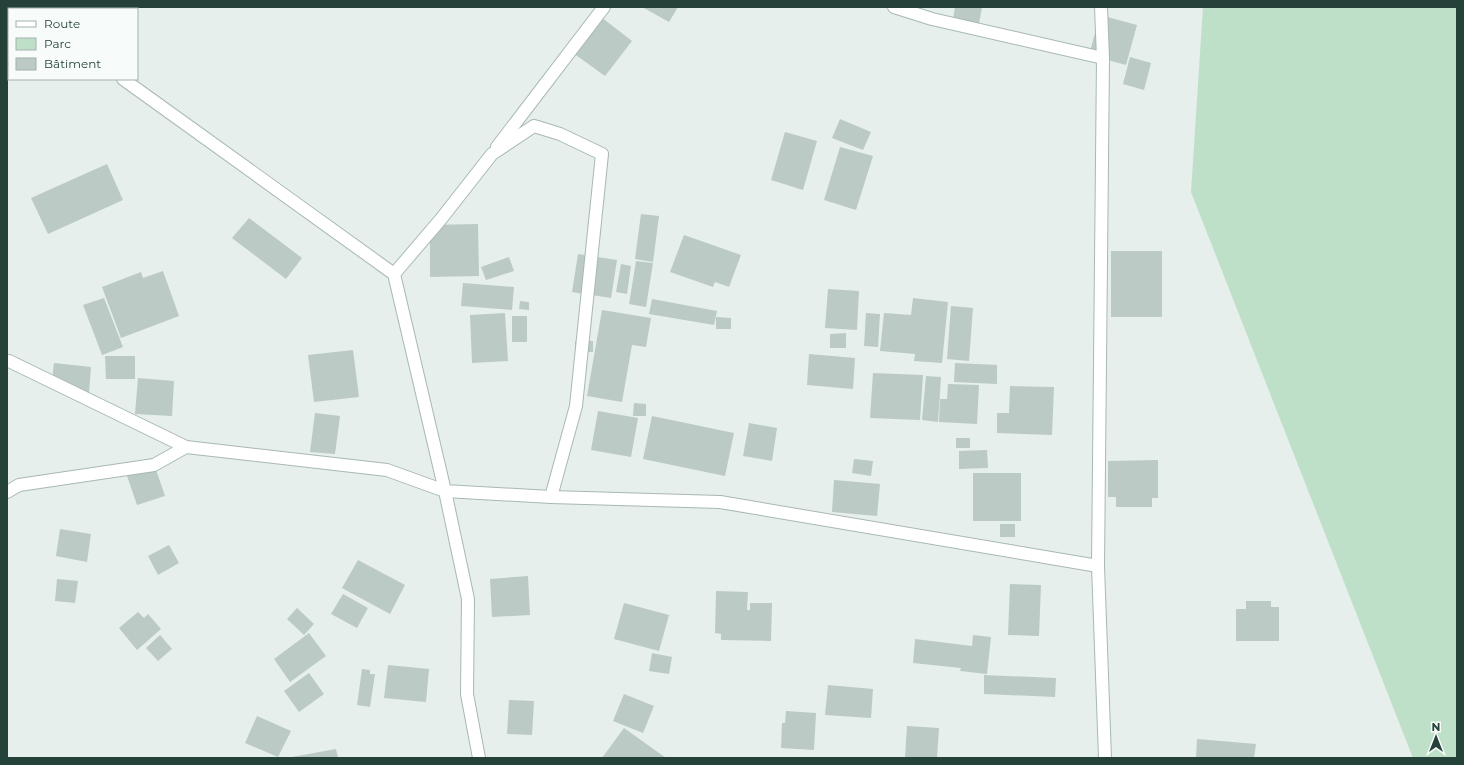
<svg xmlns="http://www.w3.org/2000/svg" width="1464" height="765" font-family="Montserrat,sans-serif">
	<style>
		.green { fill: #bfe0c8 }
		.building { fill: #bbcac4 }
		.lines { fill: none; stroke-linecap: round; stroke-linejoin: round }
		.minor-casing { stroke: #a8b8b2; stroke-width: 14 }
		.minor { stroke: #fff; stroke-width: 12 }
	</style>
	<rect width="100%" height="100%" fill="#e6efeb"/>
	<polygon class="green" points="1203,7 1457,7 1457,758 1413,758 1191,192"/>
	<g class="building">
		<polygon points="642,7 678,7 669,22"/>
		<polygon points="955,7 982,7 979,24 953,19"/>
		<polygon points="1100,15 1137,25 1126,65 1089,55"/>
		<polygon points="601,17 632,41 605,76 573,53"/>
		<polygon points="1130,57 1151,63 1144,90 1123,84"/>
		<polygon points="840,119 871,132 863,150 832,138"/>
		<polygon points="785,132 817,141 803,190 771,180"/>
		<polygon points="840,147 873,156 856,210 824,200"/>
		<polygon points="107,164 123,200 48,234 31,198"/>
		<polygon points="641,214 659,216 653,262 635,259"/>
		<polygon points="249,218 302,258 286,279 232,238"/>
		<polygon points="478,224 479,276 430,277 430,225"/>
		<polygon points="684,235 741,255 729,287 715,282 713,287 670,272"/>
		<rect x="1111" y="251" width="51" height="66"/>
		<polygon points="578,254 617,260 611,298 572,292"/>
		<polygon points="509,257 514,271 486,280 481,267"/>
		<polygon points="636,261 653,263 646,307 629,304"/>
		<polygon points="621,264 631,266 627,294 616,292"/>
		<polygon points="163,271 179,316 121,338 102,287 141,272 143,278"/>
		<polygon points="463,283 514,287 512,310 461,306"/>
		<polygon points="828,289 859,291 857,330 825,328"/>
		<polygon points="104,298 123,347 102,355 83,305"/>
		<polygon points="913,298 948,302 942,363 914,361 915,354 880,351 884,313 911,315"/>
		<polygon points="652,299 717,311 714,325 649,314"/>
		<polygon points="520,301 529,302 529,310 519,309"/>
		<polygon points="951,306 973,308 969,361 947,359"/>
		<polygon points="602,310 651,318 646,347 632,345 622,402 587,396"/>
		<polygon points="505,313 508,361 472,363 470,315"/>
		<polygon points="866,313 880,314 878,347 864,346"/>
		<rect x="512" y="316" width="15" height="26"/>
		<polygon points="716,317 731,318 731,329 716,329"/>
		<polygon points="846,333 846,348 830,348 830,334"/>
		<rect x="575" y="341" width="18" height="11"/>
		<polygon points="353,350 359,397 314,402 308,355"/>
		<polygon points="809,354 855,358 853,389 807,385"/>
		<polygon points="105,356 135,356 135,379 106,379"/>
		<polygon points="54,363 91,367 89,393 51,389"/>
		<polygon points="955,363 997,365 997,384 954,382"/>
		<polygon points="873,373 923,375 920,420 870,418"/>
		<polygon points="926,376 941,377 938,422 922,420"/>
		<polygon points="138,378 174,381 172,416 135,414"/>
		<polygon points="948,384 979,385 977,424 939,422 940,399 947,399"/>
		<polygon points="1010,386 1054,387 1052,435 997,433 997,413 1009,413"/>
		<polygon points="634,403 646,404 646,416 633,416"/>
		<polygon points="598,411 638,418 631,457 591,450"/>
		<polygon points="315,413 340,416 335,454 310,452"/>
		<polygon points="652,416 734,433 725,476 643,459"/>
		<polygon points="749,423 777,428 772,461 743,456"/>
		<rect x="956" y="438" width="14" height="10"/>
		<polygon points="987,450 988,468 959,469 959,451"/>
		<polygon points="152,458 165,496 137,505 124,467"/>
		<polygon points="854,459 873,461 871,476 852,473"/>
		<polygon points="1158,460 1158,498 1152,498 1152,507 1116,507 1116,497 1108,497 1108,461"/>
		<rect x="973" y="473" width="48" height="48"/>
		<polygon points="834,480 880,484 877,516 832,512"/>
		<rect x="1000" y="524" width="15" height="13"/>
		<polygon points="60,529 91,534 87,562 56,556"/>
		<polygon points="169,545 179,563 158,575 148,556"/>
		<polygon points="358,560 405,585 390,614 342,588"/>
		<polygon points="528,576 530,615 492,617 490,579"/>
		<polygon points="57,579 78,581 75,603 55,601"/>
		<polygon points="1010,584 1041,585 1039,636 1008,635"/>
		<polygon points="716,591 748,592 747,610 750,610 750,603 772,603 771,641 721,640 721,634 715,633"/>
		<polygon points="343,594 368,608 357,628 331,614"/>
		<polygon points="1246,601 1271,601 1271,607 1279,607 1279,641 1236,641 1236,609 1246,609"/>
		<polygon points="624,603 669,615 659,651 614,639"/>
		<polygon points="297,608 314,624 304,635 287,619"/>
		<polygon points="138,612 144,618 148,614 161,629 137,650 119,628"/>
		<polygon points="309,633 326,656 290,682 274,659"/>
		<polygon points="160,635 172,649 158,661 146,648"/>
		<polygon points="973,635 991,637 987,674 960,671 961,668 913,663 915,639 972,646"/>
		<polygon points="652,653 672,657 669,674 649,671"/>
		<polygon points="388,665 429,669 426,702 384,698"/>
		<polygon points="362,669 370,670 370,674 375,674 370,707 357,705"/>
		<polygon points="309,673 324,694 299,712 284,691"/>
		<polygon points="984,675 1056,678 1055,697 984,694"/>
		<polygon points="828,685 873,689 871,718 825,715"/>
		<polygon points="624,694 654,706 643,733 613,721"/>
		<polygon points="509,700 534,701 532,735 507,734"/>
		<polygon points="786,711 816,713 814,750 781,748 782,723 785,723"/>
		<polygon points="257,716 291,731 278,757 245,743"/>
		<polygon points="907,726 939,728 937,758 905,758"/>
		<polygon points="624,728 666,758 602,758"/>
		<polygon points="1197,739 1256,744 1254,758 1196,758"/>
		<polygon points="336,749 338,758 292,758 292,757"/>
	</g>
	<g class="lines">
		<defs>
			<g id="minor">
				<polyline points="30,7 33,9"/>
				<polyline points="894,7 932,19 1103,58"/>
				<polyline points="1101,7 1103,58 1098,566 1105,758"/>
				<polyline points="123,79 394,274 445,491 551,497 720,502 1098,566"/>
				<polyline points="497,147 604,7"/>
				<polyline points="394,274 441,219 492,154 534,126 560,134 602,154 576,406 551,497"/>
				<polyline points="9,361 186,447 387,470 445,491 468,599 467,694 479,758"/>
				<polyline points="7,492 19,485 154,465 186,447"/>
			</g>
		</defs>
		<use href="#minor" class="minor-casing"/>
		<use href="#minor" class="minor"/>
	</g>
	<rect width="1464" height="765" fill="none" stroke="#24423a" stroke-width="16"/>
	<rect x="8" y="8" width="130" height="72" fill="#f7fbf9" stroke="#a3b1ad"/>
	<rect x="16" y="21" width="20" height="6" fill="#ffffff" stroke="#a3b1ad"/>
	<text x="44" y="28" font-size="12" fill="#24423a">Route</text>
	<rect x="16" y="38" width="20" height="12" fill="#bfe0c8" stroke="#a3b1ad"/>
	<text x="44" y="48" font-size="12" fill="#24423a">Parc</text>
	<rect x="16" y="58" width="20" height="12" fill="#bbcac4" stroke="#a3b1ad"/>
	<text x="44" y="68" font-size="12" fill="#24423a">Bâtiment</text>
	<g transform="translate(1436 737)" stroke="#f7fbf9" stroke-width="3" paint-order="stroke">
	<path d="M0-3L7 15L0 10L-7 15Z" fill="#24423a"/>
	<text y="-6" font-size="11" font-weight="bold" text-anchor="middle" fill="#24423a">N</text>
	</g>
</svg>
